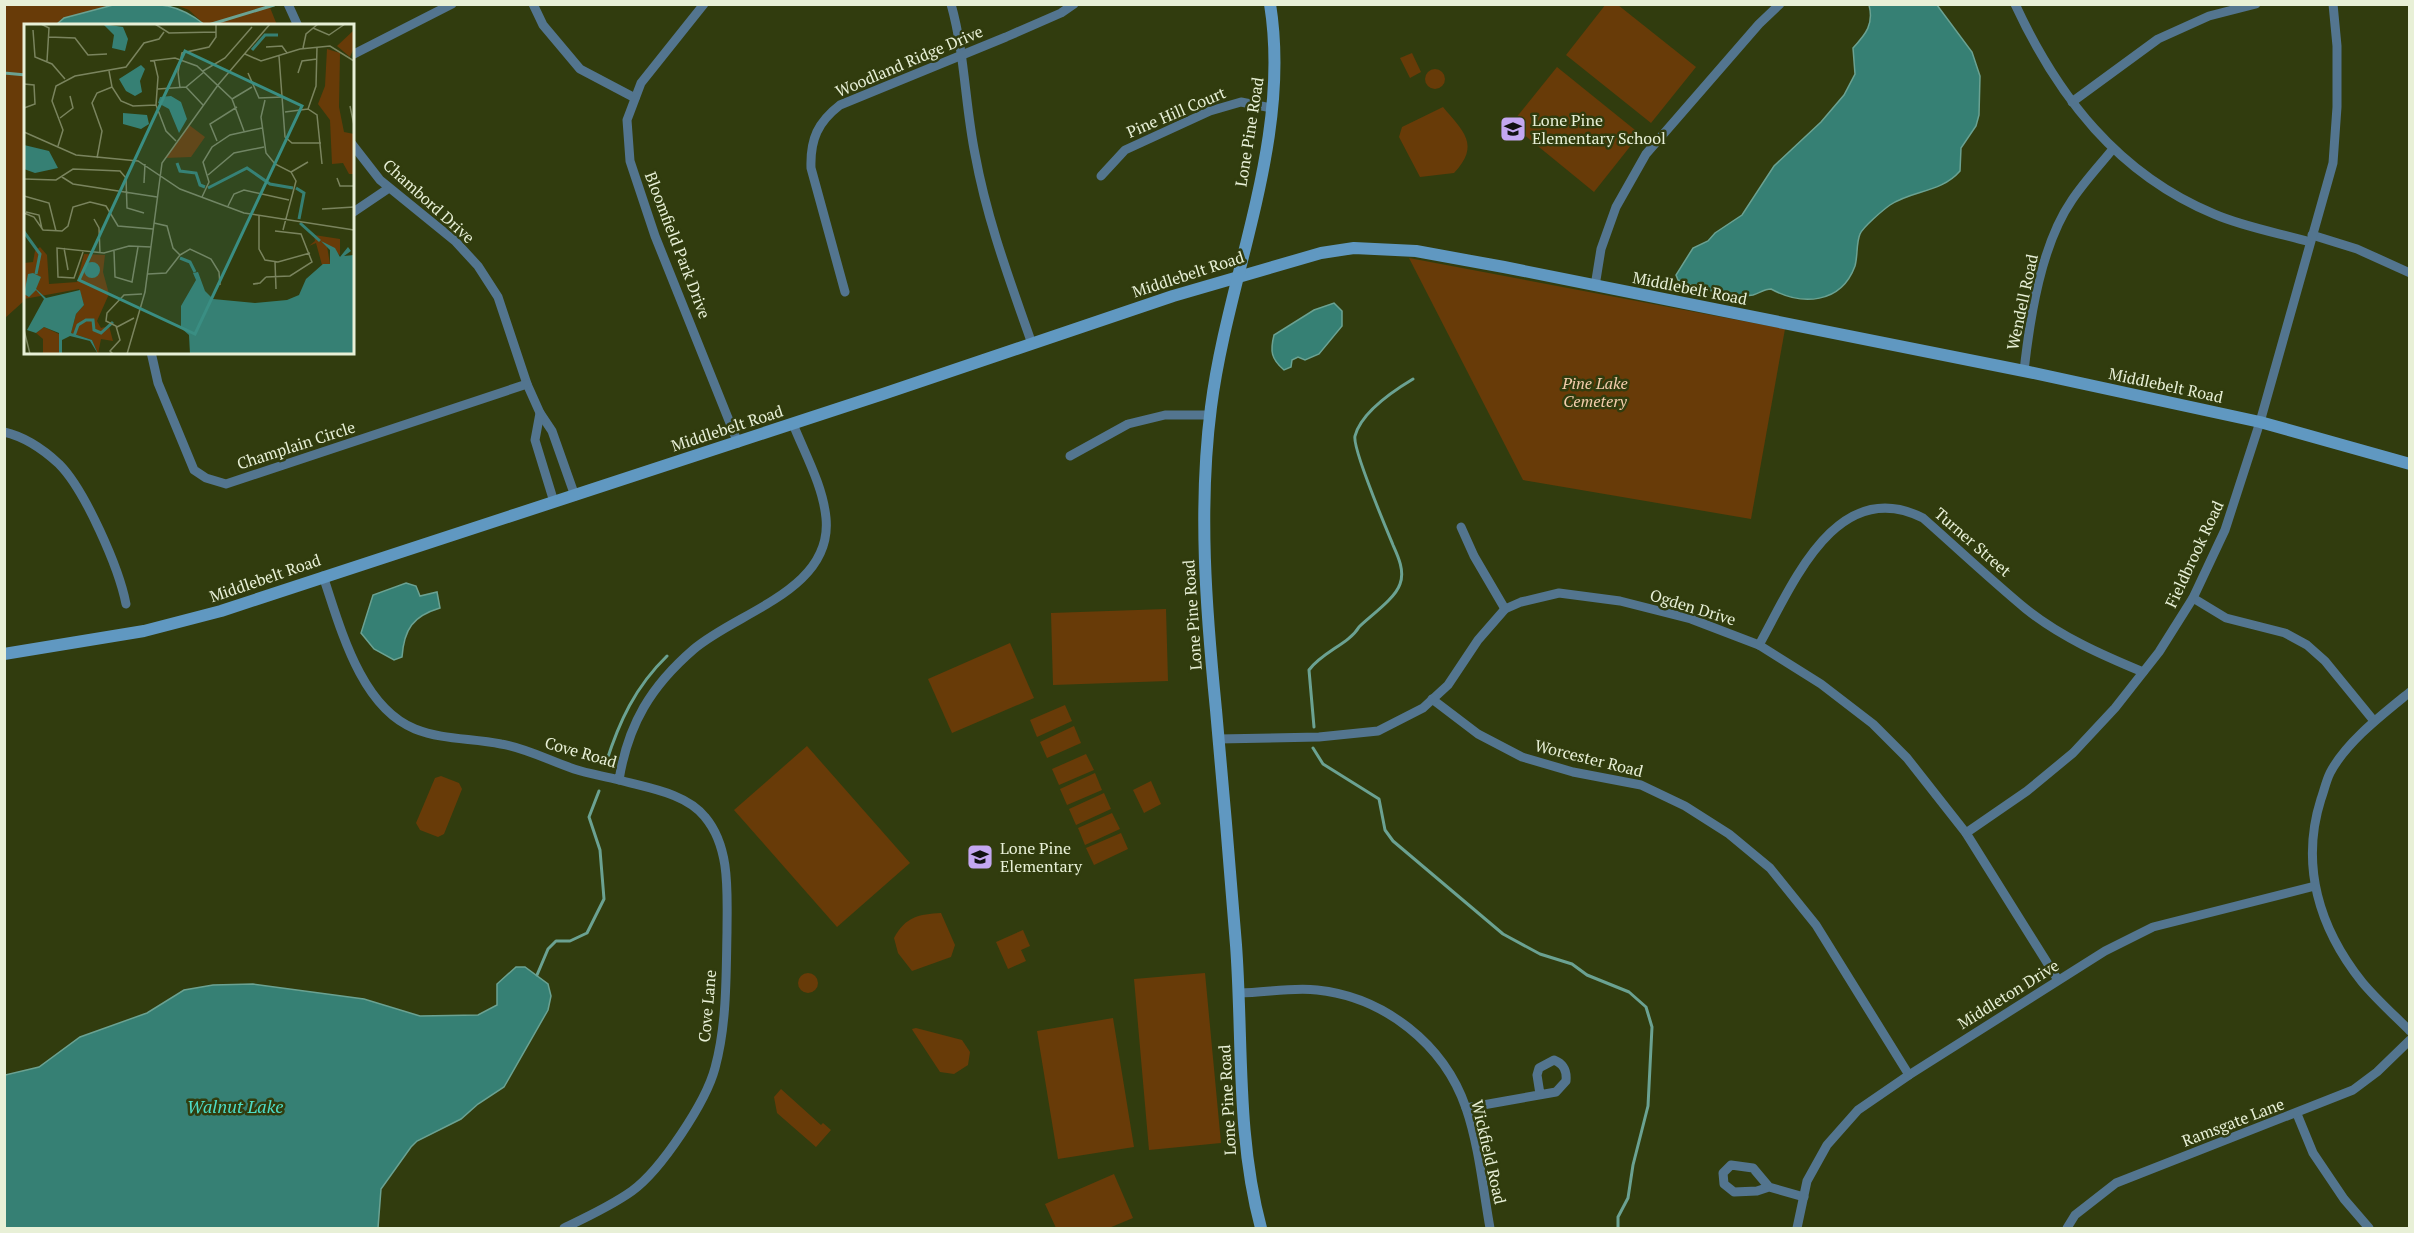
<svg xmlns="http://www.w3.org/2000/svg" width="2414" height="1233" font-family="'PT Serif',serif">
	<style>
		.green { fill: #683b08 }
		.water { fill: #368074; stroke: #6ba292; stroke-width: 1.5 }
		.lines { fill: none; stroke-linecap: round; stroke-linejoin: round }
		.stream { stroke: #6ba292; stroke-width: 3 }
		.street { stroke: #53758f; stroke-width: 9 }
		.secondary { stroke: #6098c1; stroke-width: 12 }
		.labels { text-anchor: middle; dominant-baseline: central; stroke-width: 5; stroke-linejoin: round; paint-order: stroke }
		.street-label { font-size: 16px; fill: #e8f0d7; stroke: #313c0e }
		.poi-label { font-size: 16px; fill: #e8f0d7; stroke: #313c0e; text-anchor: start }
		.park-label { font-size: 16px; font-style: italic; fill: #f4cdac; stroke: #313c0e }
		.water-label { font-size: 18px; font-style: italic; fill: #4ddcc7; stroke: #313c0e }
		.inset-river { fill: none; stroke: #368074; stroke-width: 3 }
		.inset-road { fill: none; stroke: #7a845e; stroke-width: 1.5 }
		.view { fill: #3a8e83; fill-opacity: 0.15; stroke: #3a8e83; stroke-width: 3 }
		.inset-edge { fill: none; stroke: #e8f0d7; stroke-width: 3 }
	</style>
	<rect width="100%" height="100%" fill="#313c0e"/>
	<g class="green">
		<polygon points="1606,4 1618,5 1696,67 1651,123 1566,55"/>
		<polygon points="5,5 113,5 64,18 56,25 26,26 25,300 5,318"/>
		<polygon points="176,5 269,5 277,25 205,25 189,10"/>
		<polygon points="1412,53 1421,72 1410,78 1400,58"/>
		<polygon points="1557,67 1640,134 1594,192 1511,124"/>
		<circle cx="1435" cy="79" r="10"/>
		<path d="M1443,107C1463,131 1481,145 1454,173L1420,177L1399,137L1402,127Z"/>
		<polygon points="1409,258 1785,329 1751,519 1523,480"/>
		<polygon points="1166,609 1168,681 1053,685 1051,613"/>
		<polygon points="1010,643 1034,698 952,733 928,679"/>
		<polygon points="1065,705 1072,721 1037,737 1030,720"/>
		<polygon points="1074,726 1081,743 1047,758 1040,742"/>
		<polygon points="807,746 910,863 837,927 734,810"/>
		<polygon points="1086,754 1094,770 1059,785 1052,769"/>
		<polygon points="1095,773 1102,790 1067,805 1060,789"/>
		<polygon points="441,776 459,783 462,789 444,834 438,837 420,830 416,823 435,778"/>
		<polygon points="1151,781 1161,804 1144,813 1133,790"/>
		<polygon points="1104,793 1111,809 1076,825 1069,809"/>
		<polygon points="1112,813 1120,829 1085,845 1078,828"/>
		<polygon points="1121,833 1128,849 1094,865 1086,848"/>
		<path d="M941,913L955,945L951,957L912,971L898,953L894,938C905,917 919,914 941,913Z"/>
		<polygon points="1023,930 1030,946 1021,950 1026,961 1008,969 996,942"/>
		<circle cx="808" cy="983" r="10"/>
		<polygon points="1205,973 1221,1143 1149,1150 1134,979"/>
		<polygon points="1113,1018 1134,1147 1058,1159 1037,1031"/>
		<polygon points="916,1028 962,1040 970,1052 968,1065 954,1074 940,1072 913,1031 912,1029"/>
		<polygon points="781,1089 821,1125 823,1123 831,1130 816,1147 777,1113 774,1097"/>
		<polygon points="1114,1174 1133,1218 1109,1228 1056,1228 1045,1204"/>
	</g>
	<g class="water">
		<path d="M113,5C154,4 174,0 205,25H56L64,18Z"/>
		<path d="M1869,5H1937L1972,52L1980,76L1979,115L1976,126L1961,148L1960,171C1941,193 1912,190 1890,205C1883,210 1863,227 1860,234C1856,244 1858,255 1855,266C1841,304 1802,306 1771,289C1764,289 1760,293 1753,295C1735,298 1695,288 1678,280L1676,275L1693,248L1708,241L1715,233L1742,215L1774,166L1821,122L1844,95L1855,74L1853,48C1866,34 1874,24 1869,5Z"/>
		<path d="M1334,303L1342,311V326L1319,354L1305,360L1298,357L1292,360L1291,367L1284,370C1271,359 1270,351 1274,335L1314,310Z"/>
		<path d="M406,583L416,586L420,596L437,592L440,608C413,616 404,629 402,657L394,660L374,649L361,633L373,595Z"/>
		<polygon points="516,967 525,967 548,984 551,996 548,1010 504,1087 478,1104 461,1119 417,1141 411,1147 381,1189 378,1228 5,1228 5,1075 39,1067 80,1037 147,1013 184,990 213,985 253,984 364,999 420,1016 478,1015 497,1005 497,984"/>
	</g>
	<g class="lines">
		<g class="stream">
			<polyline points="205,26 274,5"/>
			<polyline points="4,73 26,75"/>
			<path d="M1314,727L1309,670C1322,652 1349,644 1359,627C1370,616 1395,599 1400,584C1405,571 1398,556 1393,545C1386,528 1352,448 1355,436C1361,413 1393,391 1413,379"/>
			<polyline points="1313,748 1323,764 1379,799 1385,830 1393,841 1503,934 1540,954 1572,964 1587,975 1629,992 1646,1007 1652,1027 1648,1106 1633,1165 1628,1198 1618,1217 1618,1228"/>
			<path d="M606,763C619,722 635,687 667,656"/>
			<polyline points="537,975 548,949 556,941 570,941 587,933 604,899 600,850 589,817 599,791"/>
		</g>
		<g class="street">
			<polyline points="288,4 298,26"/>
			<polyline points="533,4 543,25 580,69 635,98"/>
			<polyline points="704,4 641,83 627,120 630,161 655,236 738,443"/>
			<path d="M951,4C965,54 965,105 975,154C987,220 1010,281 1032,344"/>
			<path d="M2015,4C2058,97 2118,174 2214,214C2244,227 2279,233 2310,242"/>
			<polyline points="352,55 452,4"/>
			<polyline points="2072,102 2158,39 2209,16 2256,4"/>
			<polyline points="352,144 380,180 455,241 478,266 498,297 527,384 540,413 552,431 575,496"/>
			<polyline points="1101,176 1125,150 1210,111 1241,102 1272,108"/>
			<polyline points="352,213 389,188"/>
			<polyline points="2312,235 2357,249 2410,273"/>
			<polyline points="1595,286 1601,249 1616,207 1646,154 1759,24 1780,4"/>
			<path d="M845,292L811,168C810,139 818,122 840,105L1006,37L1061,13L1074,4"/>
			<polyline points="151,352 158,383 194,470 206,478 226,484 527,384"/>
			<path d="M2024,371C2030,317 2041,245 2072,200C2084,182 2099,166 2112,150"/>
			<polyline points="540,413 535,440 554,502"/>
			<path d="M4,432C26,437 43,449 59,464C85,490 119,568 126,604"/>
			<polyline points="1070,456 1128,424 1165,415 1210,415"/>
			<polyline points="1461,527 1474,556 1505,609"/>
			<path d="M323,576C340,626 360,707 415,729C443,740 472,738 501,744C526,748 550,761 574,769C589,774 604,776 619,780C628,724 651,686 694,649C737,612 833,590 826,518C823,486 805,454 793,424"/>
			<polyline points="2193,598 2226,618 2285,633 2307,645 2325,661 2374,721"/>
			<path d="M1759,645C1792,586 1836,474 1923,518C1957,548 1991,580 2026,609C2061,637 2102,655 2143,672"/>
			<path d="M2410,692C2383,714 2346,742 2330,773C2326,781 2324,791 2321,799C2300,865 2319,928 2362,982C2376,999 2394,1015 2410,1031"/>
			<polyline points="1432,699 1478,734 1522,757 1573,772 1641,785 1685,806 1729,834 1770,868 1816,925 1909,1075"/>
			<polyline points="1218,739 1319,737 1378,731 1423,708 1448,685 1478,640 1505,609 1521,602 1559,593 1620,601 1691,619 1759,645 1821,684 1873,724 1907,758 1966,833 2058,980"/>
			<polyline points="1966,833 2027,791 2073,753 2115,708 2159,652 2193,598 2225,530 2260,422 2333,163 2337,107 2337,46 2333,4"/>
			<path d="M1239,993C1265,993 1291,987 1317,990C1384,997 1444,1044 1466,1108C1479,1146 1483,1189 1490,1228"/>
			<path d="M1466,1108L1556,1092L1566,1081C1567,1071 1564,1064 1554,1060L1539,1068L1537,1075L1540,1094"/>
			<polyline points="2297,1114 2313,1153 2344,1199 2369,1228"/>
			<polyline points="1769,1187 1757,1191 1734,1192 1724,1184 1723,1173 1731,1165 1753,1168 1769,1187 1804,1197"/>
			<path d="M564,1228C587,1217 611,1206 632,1191C661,1170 706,1102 715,1068C727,1024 726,976 727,932C727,894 731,848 705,817C686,793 648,788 619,780"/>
			<polyline points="1797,1228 1807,1181 1827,1145 1858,1110 1909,1075 2105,951 2153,927 2315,886"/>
			<polyline points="2067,1228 2075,1215 2116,1183 2353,1090 2377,1072 2410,1040"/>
		</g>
		<g class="secondary">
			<polyline points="4,654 144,631 221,611 883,394 1173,296 1321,253 1354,248 1416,251 1504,267 2024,371 2260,422 2410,464"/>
			<path d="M1261,1228C1236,1136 1243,1039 1236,945C1230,867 1223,788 1216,710C1206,609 1198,508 1211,407C1228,274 1292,140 1270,4"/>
		</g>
	</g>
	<defs>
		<symbol id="school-square" viewBox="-11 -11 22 22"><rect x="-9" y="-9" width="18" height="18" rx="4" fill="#c4a7f1" stroke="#313c0e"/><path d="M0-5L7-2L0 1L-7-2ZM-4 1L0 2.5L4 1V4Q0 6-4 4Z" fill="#111"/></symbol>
	</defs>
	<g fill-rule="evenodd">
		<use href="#school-square" x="1498" y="114" width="30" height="30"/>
		<use href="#school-square" x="965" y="842" width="30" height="30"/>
	</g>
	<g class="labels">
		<g class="street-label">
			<text transform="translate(909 61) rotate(-23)">Woodland Ridge Drive</text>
			<text transform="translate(1176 112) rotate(-23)">Pine Hill Court</text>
			<text transform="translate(1249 132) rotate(-81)">Lone Pine Road</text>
			<text transform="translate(429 201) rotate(42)">Chambord Drive</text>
			<text transform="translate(678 245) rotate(69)">Bloomfield Park Drive</text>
			<text transform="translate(1188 274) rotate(-18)">Middlebelt Road</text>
			<text transform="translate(1690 288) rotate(11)">Middlebelt Road</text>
			<text transform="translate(2022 302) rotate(-78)">Wendell Road</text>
			<text transform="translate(2166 385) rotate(12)">Middlebelt Road</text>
			<text transform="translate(727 428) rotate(-18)">Middlebelt Road</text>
			<text transform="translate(296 445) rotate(-18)">Champlain Circle</text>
			<text transform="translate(1973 542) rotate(41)">Turner Street</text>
			<text transform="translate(2194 554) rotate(-65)">Fieldbrook Road</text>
			<text transform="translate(265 578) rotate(-19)">Middlebelt Road</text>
			<text transform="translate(1693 607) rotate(17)">Ogden Drive</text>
			<text transform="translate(1192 615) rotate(-94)">Lone Pine Road</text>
			<text transform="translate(581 752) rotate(16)">Cove Road</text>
			<text transform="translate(1589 758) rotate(14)">Worcester Road</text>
			<text transform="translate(2008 994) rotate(-32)">Middleton Drive</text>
			<text transform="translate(707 1006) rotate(-85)">Cove Lane</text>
			<text transform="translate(1227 1100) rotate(-93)">Lone Pine Road</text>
			<text transform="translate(2233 1122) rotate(-21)">Ramsgate Lane</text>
			<text transform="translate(1489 1152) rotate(77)">Wickfield Road</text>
		</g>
		<g class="poi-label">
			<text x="1532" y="120">Lone Pine<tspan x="1532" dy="18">Elementary School</tspan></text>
			<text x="1000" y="848">Lone Pine<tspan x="1000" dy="18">Elementary</tspan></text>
		</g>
		<g class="park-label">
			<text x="1595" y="383">Pine Lake<tspan x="1595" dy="18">Cemetery</tspan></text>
		</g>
		<g class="water-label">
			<text x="235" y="1106">Walnut Lake</text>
		</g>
	</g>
	<g transform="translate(24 24)">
		<rect width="330" height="330" fill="#313c0e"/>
		<path d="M330,6V24L326,33L313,22ZM303,25L316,29L315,83L320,108L330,110V150H325L319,139L308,140L306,96L294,80L301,62ZM165,101L181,113L167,133L141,134ZM290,211L316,215V231L303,222L306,240L298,241L292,219L285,222L291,217ZM16,223L23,231L25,260L53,258L60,230L81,231L79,248L85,270L73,297L77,304L85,302L89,317L77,315L74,330L68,316L47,309L52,290L60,281L55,265L0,275V239L9,238L11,227ZM20,303L35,310V330H19V315L12,309Z" fill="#683b08"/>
		<path d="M79,0L99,3L104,15L101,27L88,24L90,11ZM117,41L121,45L116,57L118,68L111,72L102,67L95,55ZM147,72L157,78L163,95L155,109L145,85L134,79L136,73ZM99,89L123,91L125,100L117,105L99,100ZM0,121L25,127L34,144L11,149L0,145ZM297,217L311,224L316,233L324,223L327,227L320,232L330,231V330H166L165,311L157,304V282L172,256L169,249L174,248L181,267L189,275L231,279L263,276L275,271L282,255L299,240H306V226ZM60 246a8 8 0 1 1 16 0a8 8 0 1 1-16 0ZM9,249L17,253L12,265L22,274L56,266L60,281L52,290L47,309L68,316L74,330L66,317L46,312L38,316V330H35V309L20,303L12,309L3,306L20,275L12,266L5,273L0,270L4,250Z" fill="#368074"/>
		<path class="inset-river" d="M228,26L241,11H254M153,139L156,147L172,149L176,161L181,163M184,164L223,144L246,160L269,164M272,164L280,169L275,195M276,199L296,217M0,208L16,230L12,250M156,234L166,238L171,248M50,312L54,301L62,296H69L70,306L77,309L89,298"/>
		<path class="inset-road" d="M17,0L25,4L23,37M131,0L145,9L192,8M289,4L305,11L321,0M9,6L11,33L28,40L41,55M25,13L51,14L64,31L83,30M242,23L258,22L263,29M279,24L282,10L294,0M221,30L237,37L276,25L306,22L330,37M255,32L261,113L268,119H297M130,36L134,53L132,81L142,107L152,117M126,37L151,34L173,42L208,75L220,107M85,47L88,63L97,77L109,82L132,81M179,47L201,34L228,3M224,49L235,74L259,73M274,49L278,37L293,35M0,60L10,61L11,80L0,84M162,63L179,81M156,64L154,48L158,29L185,23L192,13V0M134,65L162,63L180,48M208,75L228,63M241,76L237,93L242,129L251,140L267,148L272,157L259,206M326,82L330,101M284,85L292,62L293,23M261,88L284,85L293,91L298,140M36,94L49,84L46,72M0,108L52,131L114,137L156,165L220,189L330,206M193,117L186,100L213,83M34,122L39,106L28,77L32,62L51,52L102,43L120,19L135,15L140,8M73,134L78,107L68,79L73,69L88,63M267,148L284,138M184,151L210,129L240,123M38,153L49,160L133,173M313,154L316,162H330M0,155L32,156L49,145L96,147L102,154L103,184L120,189M120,159L121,140M0,172L25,179L32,207M178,173L185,158L179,138L188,123L206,111L238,104M204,182L210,170L220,166L265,176M298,185L330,183M2,188L15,191L18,205M0,189L10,193L19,206L38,207L44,202L49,183L66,178L82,182L94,202L129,205M235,192V225L241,236L254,238L286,229M70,195L75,204L76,229M40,224L44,246M90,227L91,253L108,258L114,223M59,228L50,254L34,253L33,224L80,229L105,222L127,223M156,231L166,225L187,235L195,248L196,261M251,238L252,265M124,250L142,249L156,231L149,224L143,202L130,199M242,253L266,252L288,238L277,210L251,207M234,260H229L236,259L242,253M93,303L110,294M0,306L6,330M89,330L86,327L96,316L92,302L82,297L83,289L100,271L118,270M103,330L121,268L138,139L194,61L246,0"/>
		<path class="view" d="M161,27L278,82L171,310L55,256Z"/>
		<rect width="330" height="330" class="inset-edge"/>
	</g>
	<rect width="2414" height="1233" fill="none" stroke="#e8f0d7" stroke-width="12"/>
</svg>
